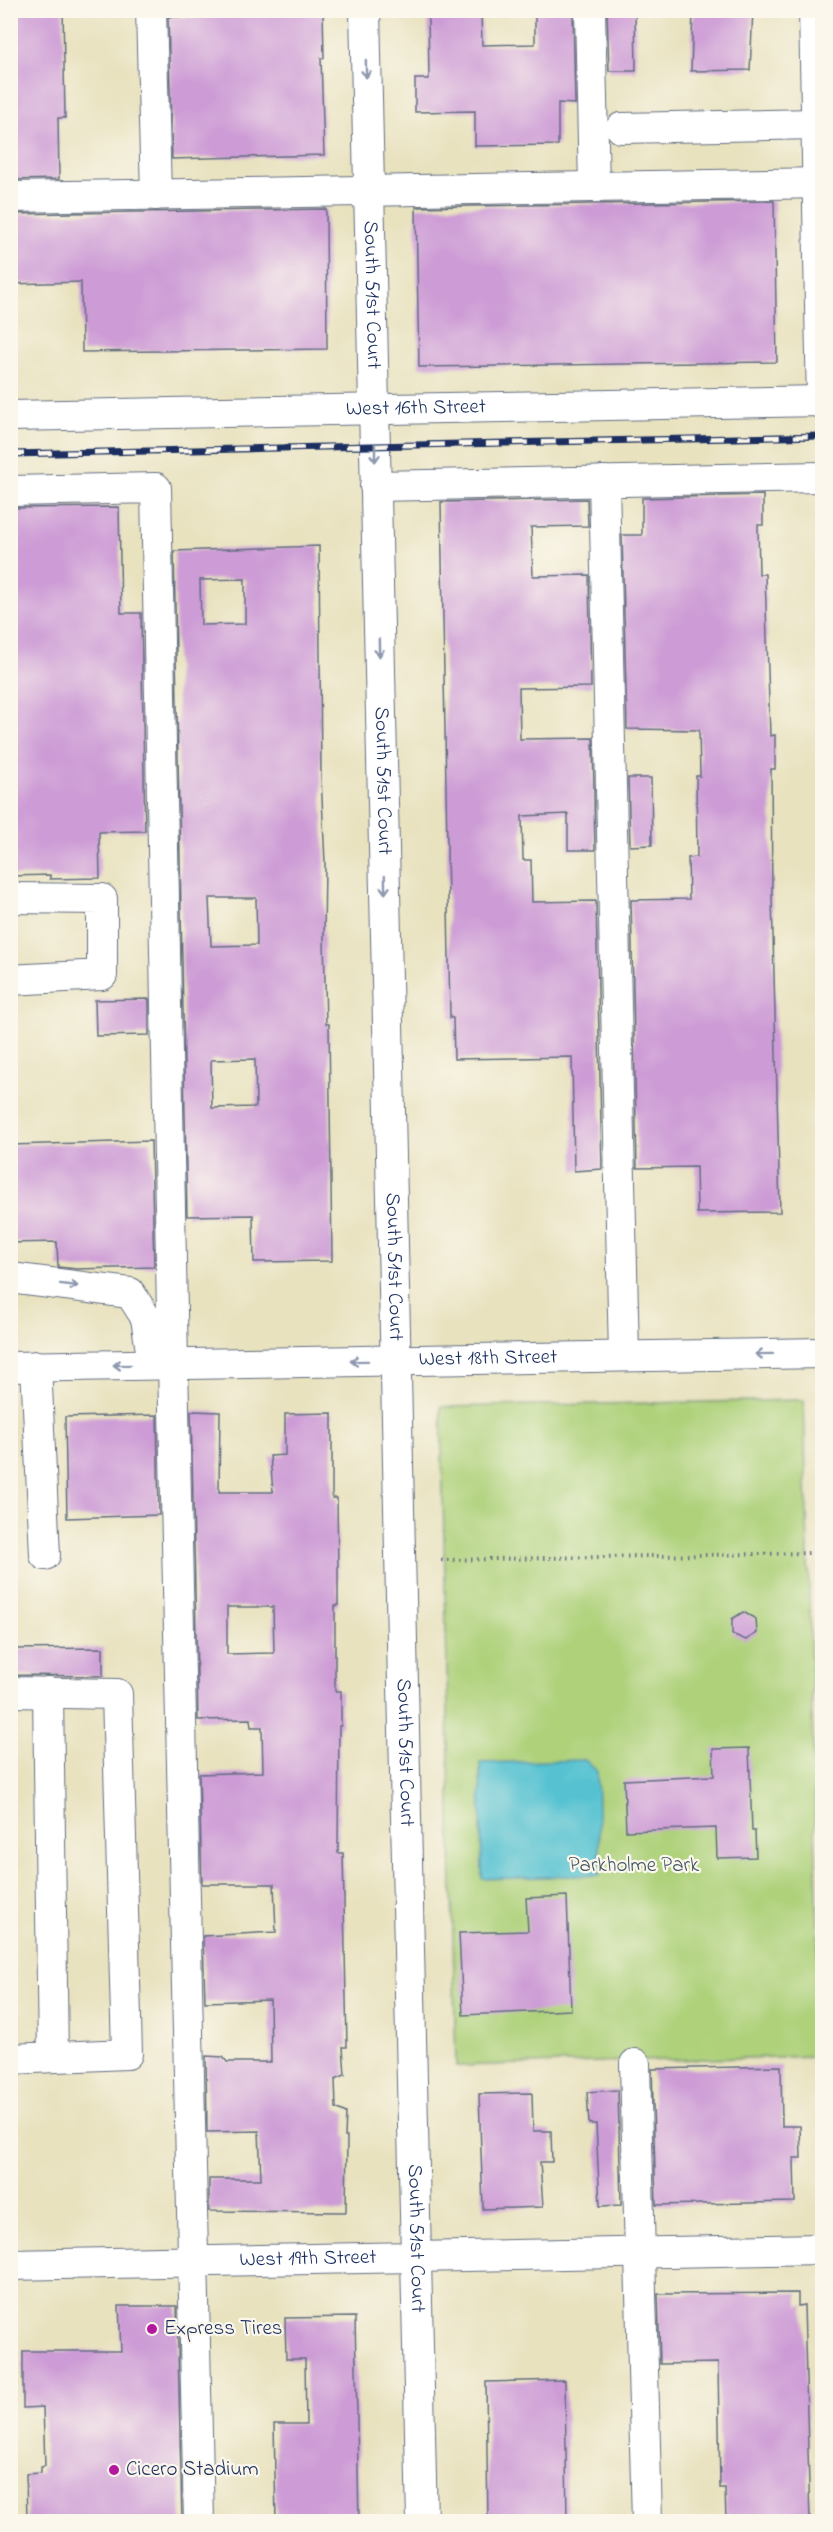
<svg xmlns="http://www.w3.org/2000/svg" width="833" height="2532" font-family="'Indie Flower',sans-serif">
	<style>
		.green { fill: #aed17a; stroke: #64806c; stroke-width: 1.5 }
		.water { fill: #57c2d1; stroke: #397898; stroke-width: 1.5 }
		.building { fill: #cd9cd6; fill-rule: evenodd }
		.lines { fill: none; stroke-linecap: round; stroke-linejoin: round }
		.minor-casing { stroke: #636e80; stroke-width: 32 }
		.path { stroke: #636e80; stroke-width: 4; stroke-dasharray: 1.5 4.5; stroke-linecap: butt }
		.minor { stroke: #fff; stroke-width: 30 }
		.rail-casing { stroke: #1b2f5e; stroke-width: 7 }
		.rail { stroke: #fbf7ec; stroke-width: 4.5; stroke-dasharray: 14; stroke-linecap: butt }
		.oneway { stroke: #8d97ae }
		.poi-dot { fill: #b5179e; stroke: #fbf7ec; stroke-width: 2 }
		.labels { text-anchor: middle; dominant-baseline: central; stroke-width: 4.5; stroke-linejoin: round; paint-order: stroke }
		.street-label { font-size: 21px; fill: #1b2f5e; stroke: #fbf7ec }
		.park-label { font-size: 21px; fill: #405865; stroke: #fbf7ec }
		.poi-label { font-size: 21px; fill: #1b2f5e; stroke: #fbf7ec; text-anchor: start }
	</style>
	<rect width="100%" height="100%" fill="#fbf7ec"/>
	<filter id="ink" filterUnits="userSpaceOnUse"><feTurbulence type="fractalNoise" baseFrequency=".0167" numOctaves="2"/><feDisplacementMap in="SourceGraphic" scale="12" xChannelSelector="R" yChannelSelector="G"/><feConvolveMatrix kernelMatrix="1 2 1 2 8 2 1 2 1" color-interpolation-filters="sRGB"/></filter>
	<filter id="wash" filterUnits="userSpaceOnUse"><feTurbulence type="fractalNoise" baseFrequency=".008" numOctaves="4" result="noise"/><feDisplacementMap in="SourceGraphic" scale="24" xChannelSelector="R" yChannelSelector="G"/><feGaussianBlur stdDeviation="1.35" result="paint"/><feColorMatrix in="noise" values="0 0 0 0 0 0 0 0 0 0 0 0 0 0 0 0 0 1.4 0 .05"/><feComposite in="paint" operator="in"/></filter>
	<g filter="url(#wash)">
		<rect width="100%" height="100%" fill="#e8e2bf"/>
		<polygon class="green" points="804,1400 821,2056 456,2066 441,1407"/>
		<polygon class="water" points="585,1760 597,1771 600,1875 482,1879 480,1763"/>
		<g id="blocks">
			<g class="building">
				<polygon points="10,10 63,10 65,118 58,118 59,179 10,180"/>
				<polygon points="217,10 323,10 324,58 321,58 324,155 172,159 168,17 218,16"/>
				<polygon points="535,10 573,10 575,104 558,103 558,145 475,146 475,111 415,112 415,79 429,79 428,13 481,12 482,45 535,44"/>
				<polygon points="607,10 635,10 636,71 609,71"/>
				<polygon points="693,10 753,10 750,70 691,71"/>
				<polygon points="774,201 777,362 419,367 416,207"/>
				<polygon points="326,209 327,349 82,352 81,282 10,284 10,214"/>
				<polygon points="763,495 763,525 758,525 759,574 765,574 770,736 775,735 775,769 771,769 772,896 780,1212 697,1213 696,1167 637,1168 631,900 689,899 688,858 697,857 696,776 700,776 699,730 627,729 622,535 642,535 642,498"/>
				<polygon points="587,499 588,526 531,527 533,576 589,575 591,687 519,688 520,739 593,738 595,850 568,850 568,814 522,816 523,860 531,860 532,902 596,901 602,1169 574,1171 572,1057 454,1059 453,1018 450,1018 441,502"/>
				<polygon points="119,507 121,613 141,613 145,831 99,832 100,878 50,879 50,875 10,876 10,508"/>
				<path d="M319,546L321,776L325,863L324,940L326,1024H329L332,1261L254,1262L253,1215L187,1216L174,551ZM245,579V624L201,625L200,580ZM209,898H256L257,945L211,946ZM255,1059L256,1107L212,1108L211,1060Z"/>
				<polygon points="628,778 651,778 652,845 630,846"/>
				<polygon points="149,999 149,1035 96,1036 95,1000"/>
				<polygon points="151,1141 154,1267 77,1269 58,1267 57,1242 10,1243 10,1145"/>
				<path d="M191,1411L220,1412L219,1492H273L270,1456L285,1455V1414L332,1413V1498H337L338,1570V1606H335V1691H341V1726H339L338,1853H343L347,2047H343L345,2075L335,2079L336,2108L346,2113L345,2137H347L346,2212L209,2211V2179H261L259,2131L207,2132L206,2056L223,2057L227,2062H271L270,2000L205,2002L203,1936L276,1932L274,1884H202L199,1774L263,1772L262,1727H251L250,1719L198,1720ZM227,1607H273L274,1653L227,1654Z"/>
				<polygon points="157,1415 159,1515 67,1518 65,1417"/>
				<polygon points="743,1612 756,1619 757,1633 746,1640 732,1634 732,1619"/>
				<polygon points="103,1648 103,1676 10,1675 10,1649"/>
				<polygon points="749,1748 752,1831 755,1831 756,1857 717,1858 716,1828 626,1831 624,1780 714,1776 713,1749"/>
				<polygon points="567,1896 571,2010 463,2015 459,1933 528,1931 526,1898"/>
				<polygon points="781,2066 782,2126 800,2126 801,2158 794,2158 795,2202 656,2205 652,2069"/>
				<polygon points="618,2090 621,2205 600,2206 596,2124 589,2124 587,2092"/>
				<polygon points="532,2093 533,2131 551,2131 552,2162 540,2162 543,2207 483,2209 479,2094"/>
				<polygon points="798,2293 798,2306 804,2305 810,2522 726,2522 725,2488 720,2488 718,2363 660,2364 658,2294"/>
				<polygon points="119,2306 177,2306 182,2522 27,2522 26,2474 41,2473 41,2467 45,2466 43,2407 23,2408 23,2351 121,2351"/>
				<polygon points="355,2317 359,2522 276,2522 274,2424 306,2424 305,2359 286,2359 285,2318"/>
				<polygon points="565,2380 567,2522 488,2522 486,2382"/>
			</g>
		</g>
	</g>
	<g filter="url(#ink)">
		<use href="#blocks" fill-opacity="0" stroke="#636e80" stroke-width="1.5"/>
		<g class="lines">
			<defs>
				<g id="minor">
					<polyline points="151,10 156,195"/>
					<path id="s1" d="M365,10L422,2522"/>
					<polyline points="590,10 594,187"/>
					<polyline points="814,10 822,404"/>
					<polyline points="621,128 816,124"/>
					<polyline points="10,197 822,183"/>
					<path id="s2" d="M10,416L822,401"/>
					<polyline points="604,481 624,1356"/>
					<polyline points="375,486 822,477"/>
					<polyline points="10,491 156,488 173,1364 199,2522"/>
					<polyline points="10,898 102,899 102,975 10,980"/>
					<polyline points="10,1278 130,1293 146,1318 153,1364"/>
					<polyline points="36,1366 45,1555"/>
					<path id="s3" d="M10,1367L822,1353"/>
					<polyline points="10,1692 117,1694 127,2054 10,2059"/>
					<polyline points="48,1692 53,2057"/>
					<polyline points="635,2064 647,2522"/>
					<path id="s4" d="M10,2265L822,2249"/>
				</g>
			</defs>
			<use href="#minor" class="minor-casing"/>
			<polyline class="path" points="441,1560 810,1553"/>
			<use href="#minor" class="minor"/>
			<defs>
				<polyline id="rail" points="10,454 822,436"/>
			</defs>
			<use href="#rail" class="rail-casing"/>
			<use href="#rail" class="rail"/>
		</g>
		<defs><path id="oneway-shaft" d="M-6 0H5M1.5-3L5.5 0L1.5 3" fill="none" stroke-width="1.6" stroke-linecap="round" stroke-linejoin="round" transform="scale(1.5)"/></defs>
		<g class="oneway">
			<use href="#oneway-shaft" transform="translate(366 69) rotate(89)"/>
			<use href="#oneway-shaft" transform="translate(375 453) rotate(89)"/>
			<use href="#oneway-shaft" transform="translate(379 648) rotate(89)"/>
			<use href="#oneway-shaft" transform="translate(385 885) rotate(89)"/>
			<use href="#oneway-shaft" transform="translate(69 1285) rotate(7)"/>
			<use href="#oneway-shaft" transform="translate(764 1354) rotate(179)"/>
			<use href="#oneway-shaft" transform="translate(359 1361) rotate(179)"/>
			<use href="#oneway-shaft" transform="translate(122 1365) rotate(179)"/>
		</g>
	</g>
	<g class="poi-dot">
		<circle cx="152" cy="2329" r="6"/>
		<circle cx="114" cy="2470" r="6"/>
	</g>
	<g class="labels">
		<g class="street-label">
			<text stroke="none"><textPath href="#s1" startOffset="285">South 51st Court</textPath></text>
			<text stroke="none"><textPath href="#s2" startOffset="406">West 16th Street</textPath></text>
			<text stroke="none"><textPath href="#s1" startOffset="771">South 51st Court</textPath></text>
			<text stroke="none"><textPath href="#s1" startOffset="1257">South 51st Court</textPath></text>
			<text stroke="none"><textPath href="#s3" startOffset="478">West 18th Street</textPath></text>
			<text stroke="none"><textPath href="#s1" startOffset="1743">South 51st Court</textPath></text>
			<text stroke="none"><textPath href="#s1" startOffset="2229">South 51st Court</textPath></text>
			<text stroke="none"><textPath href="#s4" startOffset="298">West 19th Street</textPath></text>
		</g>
		<g class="park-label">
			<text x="634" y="1866">Parkholme Park</text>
		</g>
		<g class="poi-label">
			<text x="164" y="2329">Express Tires</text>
			<text x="126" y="2470">Cicero Stadium</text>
		</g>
	</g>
	<rect width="833" height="2532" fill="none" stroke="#fbf7ec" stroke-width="36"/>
</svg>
